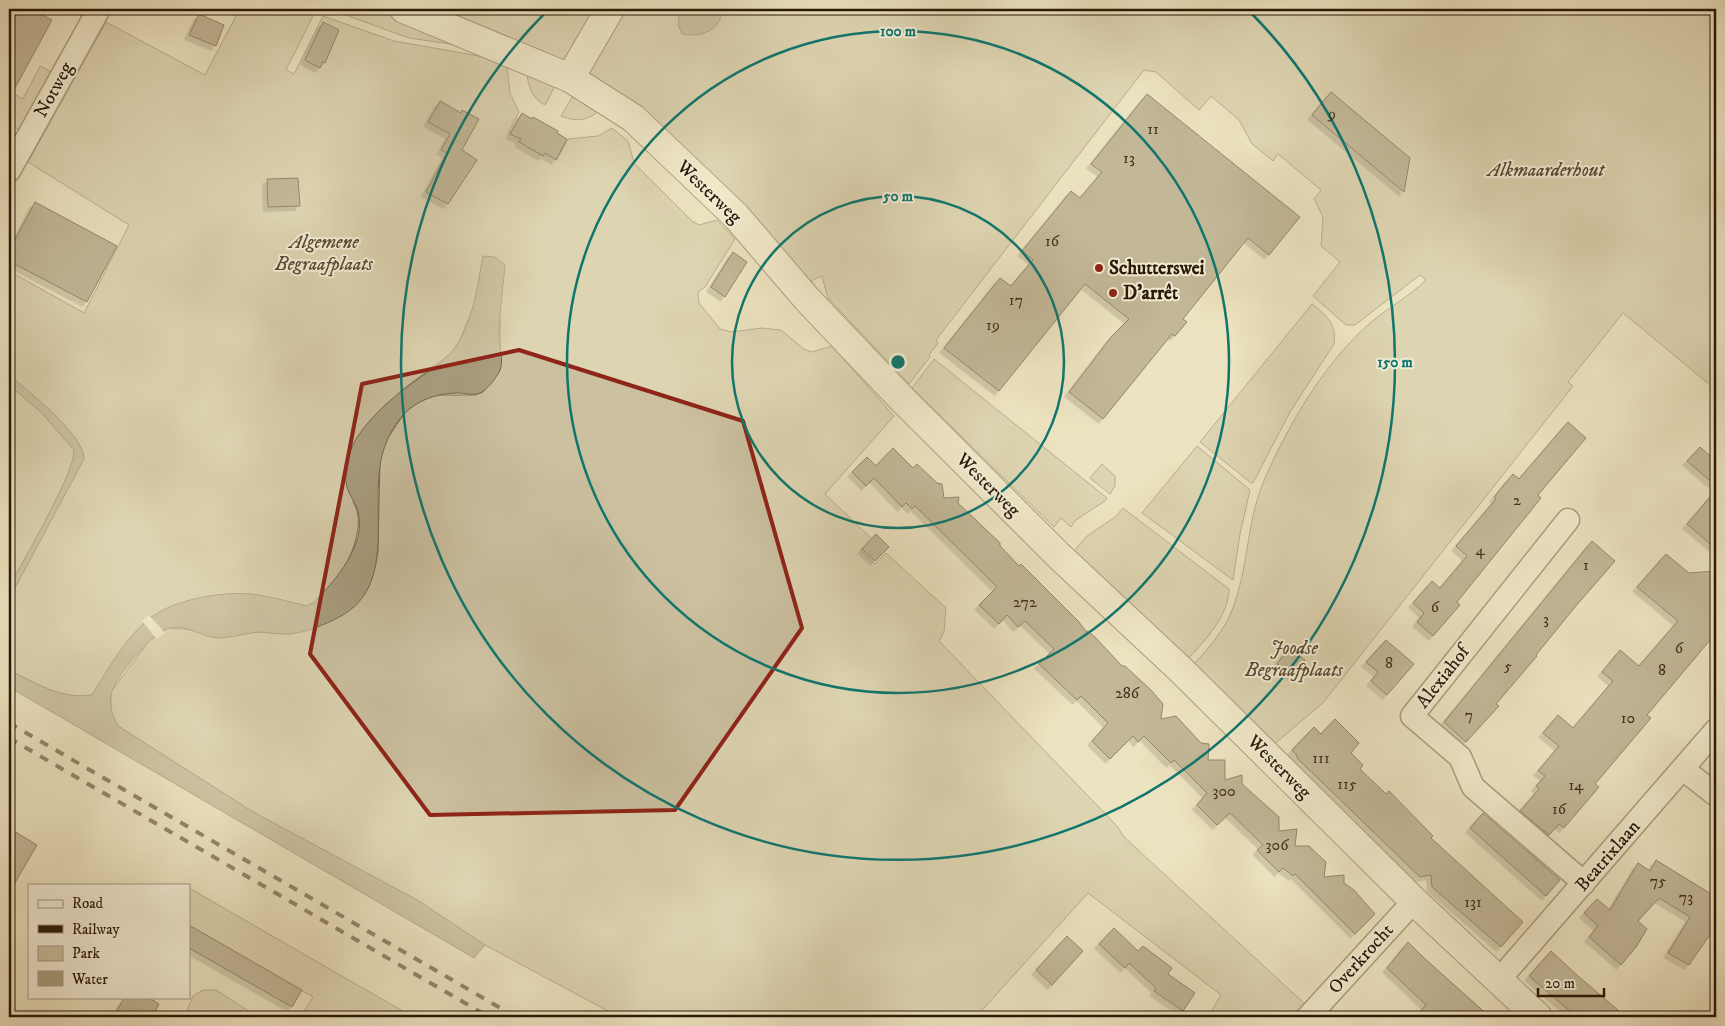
<svg xmlns="http://www.w3.org/2000/svg" width="1725" height="1026" font-family="'IM FELL DW Pica',serif">
	<style>
		.green { fill: #cbc0a0; stroke: #7a6c52 }
		.water { fill: #a99e80; stroke: #75684f }
		.pier { fill: #ece3c0 }
		.building { fill: #8e8266; stroke: #281805; filter: url(#shadow) }
		.lines { fill: none; stroke-linecap: round; stroke-linejoin: round }
		.minor-casing { stroke: #594b34; stroke-width: 25 }
		.tertiary-casing { stroke: #594b34; stroke-width: 30 }
		.minor { stroke: #f3edd6; stroke-width: 22 }
		.tertiary { stroke: #f3edd6; stroke-width: 28 }
		.rail { stroke: #281805; stroke-width: 4; stroke-dasharray: 9 9; stroke-linecap: butt }
		.marked { fill: none; stroke: #8f2418; stroke-width: 4; stroke-linejoin: round }
		.ring { fill: none; stroke: #0f766e; stroke-width: 2.5 }
		.poi-dot { fill: #8f2418; stroke: #f3edd6; stroke-width: 2 }
		.labels { text-anchor: middle; dominant-baseline: central; stroke-width: 4; stroke-linejoin: round; paint-order: stroke }
		.number-label { font-size: 16px; fill: #42321d }
		.street-label { font-size: 19px; fill: #281805; stroke: #f3edd6 }
		.park-label { font-size: 19px; font-style: italic; fill: #594a34; stroke: #f3edd6 }
		.poi-label { font-size: 19px; font-weight: bold; fill: #281805; stroke: #f3edd6; text-anchor: start }
		.centre { fill: #0f766e; stroke: #f3edd6; stroke-width: 2.5 }
		.ring-label { font-size: 15px; text-anchor: middle; font-weight: bold; fill: #0f766e; stroke: #f3edd6; stroke-width: 4; stroke-linejoin: round; paint-order: stroke }
	</style>
	<defs>
		<filter id="shadow"><feDropShadow dx="-4.5" dy="4.5" stdDeviation="0" flood-color="#0004"/></filter>
	</defs>
	<rect width="100%" height="100%" fill="#ece3c0"/>
	<filter id="stains"><feTurbulence type="fractalNoise" baseFrequency=".004" numOctaves="4"/><feColorMatrix values="0 0 0 0 .2 0 0 0 0 .09 0 0 0 0 .02 0 0 0 .5 -.17"/></filter>
	<radialGradient id="worn" r=".72"><stop offset=".6" stop-color="#630" stop-opacity="0"/><stop offset="1" stop-color="#630" stop-opacity=".3"/></radialGradient>
	<g class="green">
		<path d="M229,9H305L315,12L286,70L294,74L323,16L394,41L479,56L507,67L510,93L519,112L509,131L557,160L568,139L598,136L612,128L628,141L634,163L692,221L699,225L717,220L735,239L705,287L698,292L699,303L720,329L731,332L762,328L781,330L804,349L812,352L832,346L894,416L825,494L872,539L861,550L875,564L886,553L946,608L944,632L939,641L1117,826L1124,837L1305,1004L1293,1017H1208L1221,995L1088,893L976,1017H619L485,945L417,900L253,812L118,726L111,713V692L149,641L168,628L195,630L217,638L259,632L289,634L374,572L378,552L380,459L387,439L406,411L419,402L435,395H475L483,392L500,370V317L483,256L475,302L460,340L450,354L401,391L353,502C372,531 336,593 307,606L250,594L150,617L130,638L92,695C61,700 36,683 9,670V599L84,458C83,434 28,391 9,375V271L84,313L129,225L28,162L106,22L205,75L238,12Z"/>
		<polygon points="329,9 377,9 471,47 409,38"/>
		<path d="M426,9H1716V390L1623,313L1568,382L1573,386L1323,703L1272,746L1191,667C1209,648 1226,629 1234,605C1249,563 1247,517 1266,476C1290,422 1324,364 1369,324C1387,308 1409,297 1426,280L1420,275L1355,325H1346L1313,296L1340,262L1321,246L1323,217L1314,199L1321,190L1278,154L1273,161L1252,144L1239,120L1211,96L1199,110L1156,72L1144,70L936,340L938,343L929,355L930,357L909,384L828,298L822,276L811,281H807L688,155Z"/>
		<polygon points="40,66 51,72 19,130 9,124 9,91 23,99"/>
		<path d="M527,72L555,86L545,105C533,100 527,84 527,72Z"/>
		<path d="M574,94L599,111C586,121 576,122 561,116Z"/>
		<path d="M1312,304C1326,315 1337,324 1334,344L1290,412L1253,483H1251L1200,442Z"/>
		<polygon points="934,359 1107,498 1105,501 1076,520 1071,527 1061,518 1054,527 912,388"/>
		<path d="M9,385L41,412L74,450C77,469 21,565 9,587Z"/>
		<polygon points="1197,446 1250,490 1240,534 1233,580 1142,513"/>
		<polygon points="1102,464 1115,476 1115,486 1110,494 1090,478"/>
		<path d="M1123,508L1229,589C1229,616 1203,643 1186,661L1074,551L1087,536L1115,517Z"/>
		<polygon points="189,888 413,1017 306,1017 302,1015 313,997 189,927"/>
		<polygon points="203,990 216,990 258,1017 200,1017 187,1010 193,996"/>
	</g>
	<g class="water">
		<path d="M680,9H722C722,30 701,38 682,34L678,25Z"/>
		<path d="M483,256L495,257L505,265C503,289 499,313 499,337C499,347 504,360 500,370C497,377 487,390 480,393C474,396 465,393 458,393C421,394 398,411 385,446C365,499 402,585 339,617C324,625 307,632 290,634C280,635 269,632 259,632C246,633 232,638 218,638C202,638 185,622 167,629C151,634 115,678 111,694C109,706 112,715 118,726L253,812L417,900L485,945L474,958L9,687V670C36,683 61,700 92,695C108,669 125,638 149,619C171,600 222,591 251,594C270,596 289,602 307,606L313,603C335,581 367,545 358,511C356,503 349,495 347,487C343,471 348,453 356,439C368,420 386,403 403,390C422,375 449,361 460,340C474,314 478,284 483,256Z"/>
		<path d="M9,375C28,391 83,434 84,459L9,599V587C21,565 77,469 74,450L41,412L9,385Z"/>
	</g>
	<polygon class="pier" points="149,615 165,633 157,639 142,621"/>
	<g class="building">
		<polygon points="9,9 31,9 52,20 9,99"/>
		<polygon points="199,14 224,25 216,46 189,35"/>
		<polygon points="323,22 339,30 325,63 323,62 320,68 305,60"/>
		<polygon points="1331,92 1410,158 1404,192 1312,115"/>
		<polygon points="1147,94 1300,217 1269,255 1248,238 1183,319 1187,322 1175,336 1172,334 1103,419 1069,392 1112,336 1129,319 1085,284 999,391 944,348 1000,278 1011,286 1033,260 1022,251 1071,191 1080,198 1102,172 1091,164"/>
		<polygon points="440,101 461,113 462,110 479,119 462,150 477,160 448,204 426,192 447,153 441,150 450,134 428,122"/>
		<polygon points="522,113 532,119 533,117 558,131 557,133 567,139 556,160 545,153 543,156 519,142 521,139 510,134"/>
		<polygon points="298,178 300,206 268,207 267,179"/>
		<polygon points="35,202 117,246 87,302 9,261 9,251"/>
		<polygon points="733,252 747,262 725,297 711,287"/>
		<polygon points="1568,422 1586,438 1538,495 1541,498 1457,602 1460,605 1433,636 1417,622 1424,613 1413,603 1432,581 1440,588 1467,556 1456,546 1496,499 1494,497 1513,474 1519,479"/>
		<polygon points="1700,447 1716,461 1716,486 1687,461"/>
		<polygon points="893,448 913,468 917,464 937,483 942,484 944,498 959,497 958,503 1000,543 1000,546 1019,566 1021,564 1079,622 1085,630 1094,636 1122,666 1125,666 1151,690 1163,704 1161,719 1176,716 1201,743 1209,744 1208,760 1225,760 1225,780 1242,775 1242,784 1279,817 1279,831 1297,829 1295,846 1309,846 1326,862 1324,877 1344,875 1344,883 1354,890 1375,914 1355,934 1295,874 1293,876 1283,868 1279,872 1257,850 1263,845 1230,813 1217,825 1197,805 1207,793 1174,760 1171,763 1144,736 1138,742 1133,736 1110,759 1092,741 1108,723 1081,696 1077,700 1039,664 1054,649 1025,621 1018,627 1007,615 999,624 979,605 997,587 915,506 912,509 906,503 902,507 874,478 866,486 852,472 867,457 876,466"/>
		<polygon points="1716,490 1716,549 1687,524"/>
		<polygon points="876,534 889,547 875,561 862,549"/>
		<polygon points="1592,541 1615,561 1575,607 1536,655 1537,656 1496,704 1499,706 1466,742 1444,722"/>
		<polygon points="1666,554 1689,573 1716,571 1716,633 1647,715 1651,718 1595,784 1599,787 1564,828 1559,824 1549,835 1520,811 1539,789 1536,786 1545,776 1538,771 1559,746 1543,733 1558,715 1573,728 1613,681 1602,672 1620,650 1639,666 1678,621 1637,587"/>
		<polygon points="1386,640 1414,664 1387,695 1371,681 1378,672 1366,662"/>
		<polygon points="1289,648 1305,660 1293,676 1277,664"/>
		<polygon points="1335,719 1359,743 1351,753 1363,765 1360,769 1386,794 1389,791 1433,836 1431,838 1523,922 1501,947 1432,887 1431,875 1420,877 1297,758 1297,756 1292,750 1314,727 1321,734"/>
		<polygon points="1483,813 1560,880 1546,896 1470,828"/>
		<polygon points="9,828 37,845 9,893"/>
		<polygon points="1656,860 1716,897 1716,926 1689,965 1668,953 1690,917 1659,898 1638,921 1647,929 1636,947 1621,965 1589,937 1598,926 1584,913 1597,899 1610,910 1638,863 1650,871"/>
		<polygon points="189,925 302,990 292,1007 189,948"/>
		<polygon points="1114,928 1138,951 1143,946 1172,968 1168,974 1195,993 1183,1011 1154,991 1156,988 1129,963 1125,968 1099,944"/>
		<polygon points="1067,936 1083,951 1052,985 1036,970"/>
		<polygon points="1408,942 1423,957 1490,1017 1415,1017 1426,1005 1387,968"/>
		<polygon points="1551,951 1578,976 1626,1017 1577,1017 1565,1007 1529,976"/>
		<polygon points="125,997 148,997 159,1004 152,1017 113,1017"/>
	</g>
	<g class="lines">
		<defs>
			<g id="minor">
				<polyline points="9,171 99,9"/>
				<polyline points="1568,520 1412,716 1460,757 1473,787 1584,883"/>
				<polyline points="1683,769 1716,795"/>
				<polyline points="1498,981 1716,730"/>
				<polyline points="1308,1017 1414,901"/>
			</g>
			<g id="tertiary">
				<polyline points="404,9 570,78 633,118 736,216 807,299 900,397 1058,555 1181,670 1414,901 1538,1017"/>
				<polyline points="570,78 610,9"/>
			</g>
		</defs>
		<use href="#minor" class="minor-casing"/>
		<use href="#tertiary" class="tertiary-casing"/>
		<use href="#minor" class="minor"/>
		<use href="#tertiary" class="tertiary"/>
		<g class="rail">
			<polyline points="9,723 516,1017"/>
			<polyline points="9,738 489,1017"/>
		</g>
	</g>
	<path d="M0 0H1725V1026H0ZM519,350L743,421L802,628L675,810L430,815L310,654L362,384Z" fill="#ece3c0" fill-opacity=".55" fill-rule="evenodd"/>
	<path class="marked" d="M519,350L743,421L802,628L675,810L430,815L310,654L362,384Z"/>
	<g class="ring">
		<circle cx="898" cy="362" r="166"/>
		<circle cx="898" cy="362" r="331"/>
		<path d="M1249 11A497 497 0 1 1 547 11"/>
	</g>
	<g class="poi-dot">
		<circle cx="1099" cy="268" r="5"/>
		<circle cx="1113" cy="293" r="5"/>
	</g>
	<g class="labels">
		<g class="number-label">
			<text x="1332" y="114">9</text>
			<text x="1153" y="129">11</text>
			<text x="1129" y="158">13</text>
			<text x="1052" y="241">16</text>
			<text x="1016" y="300">17</text>
			<text x="993" y="325">19</text>
			<text x="1517" y="500">2</text>
			<text x="1480" y="550">4</text>
			<text x="1586" y="565">1</text>
			<text x="1025" y="602">272</text>
			<text x="1435" y="607">6</text>
			<text x="1546" y="619">3</text>
			<text x="1679" y="648">6</text>
			<text x="1389" y="663">8</text>
			<text x="1508" y="666">5</text>
			<text x="1662" y="670">8</text>
			<text x="1127" y="693">286</text>
			<text x="1469" y="715">7</text>
			<text x="1628" y="718">10</text>
			<text x="1321" y="758">111</text>
			<text x="1347" y="784">115</text>
			<text x="1576" y="785">14</text>
			<text x="1224" y="791">300</text>
			<text x="1559" y="809">16</text>
			<text x="1277" y="845">306</text>
			<text x="1658" y="881">75</text>
			<text x="1686" y="897">73</text>
			<text x="1473" y="902">131</text>
		</g>
		<g class="street-label">
			<text transform="translate(54 90) rotate(-61)">Notweg</text>
			<text transform="translate(709 192) rotate(44)">Westerweg</text>
			<text transform="translate(988 485) rotate(45)">Westerweg</text>
			<text transform="translate(1443 677) rotate(-52)">Alexiahof</text>
			<text transform="translate(1279 767) rotate(45)">Westerweg</text>
			<text transform="translate(1608 856) rotate(-49)">Beatrixlaan</text>
			<text transform="translate(1361 959) rotate(-48)">Overkrocht</text>
		</g>
		<g class="park-label">
			<text x="1546" y="170">Alkmaarderhout</text>
			<text x="324" y="242">Algemene<tspan x="324" dy="22">Begraafplaats</tspan></text>
			<text x="1294" y="648">Joodse<tspan x="1294" dy="22">Begraafplaats</tspan></text>
		</g>
		<g class="poi-label">
			<text x="1109" y="268">Schutterswei</text>
			<text x="1123" y="293">D'arrêt</text>
		</g>
	</g>
	<circle cx="898" cy="362" r="8" class="centre"/>
	<g class="ring-label">
		<text x="898" y="36">100 m</text>
		<text x="898" y="201">50 m</text>
		<text x="1395" y="367">150 m</text>
	</g>
	<rect width="1725" height="1026" fill="none" stroke="#ece3c0" stroke-width="30"/>
	<rect x="10" y="10" width="1705" height="1006" fill="none" stroke="#281805" stroke-width="2.5"/>
	<rect x="15" y="15" width="1695" height="996" fill="none" stroke="#281805"/>
	<rect x="28" y="884" width="162" height="115" fill="#f3edd6" stroke="#a29882"/>
	<rect x="38" y="900" width="25" height="8" fill="#f3edd6" stroke="#a29882"/>
	<text x="72" y="908" font-size="15" fill="#281805">Road</text>
	<rect x="38" y="925" width="25" height="8" fill="#281805" stroke="#a29882"/>
	<text x="72" y="934" font-size="15" fill="#281805">Railway</text>
	<rect x="38" y="946" width="25" height="15" fill="#cbc0a0" stroke="#a29882"/>
	<text x="72" y="958" font-size="15" fill="#281805">Park</text>
	<rect x="38" y="971" width="25" height="15" fill="#a99e80" stroke="#a29882"/>
	<text x="72" y="984" font-size="15" fill="#281805">Water</text>
	<path d="M1538 988v8h66v-8" fill="none" stroke="#281805" stroke-width="2.5"/>
	<text x="1545" y="988" font-size="15" fill="#281805" stroke="#f3edd6" stroke-width="4" paint-order="stroke">20 m</text>
	<rect width="100%" height="100%" filter="url(#stains)"/>
	<rect width="100%" height="100%" fill="url(#worn)"/>
</svg>
